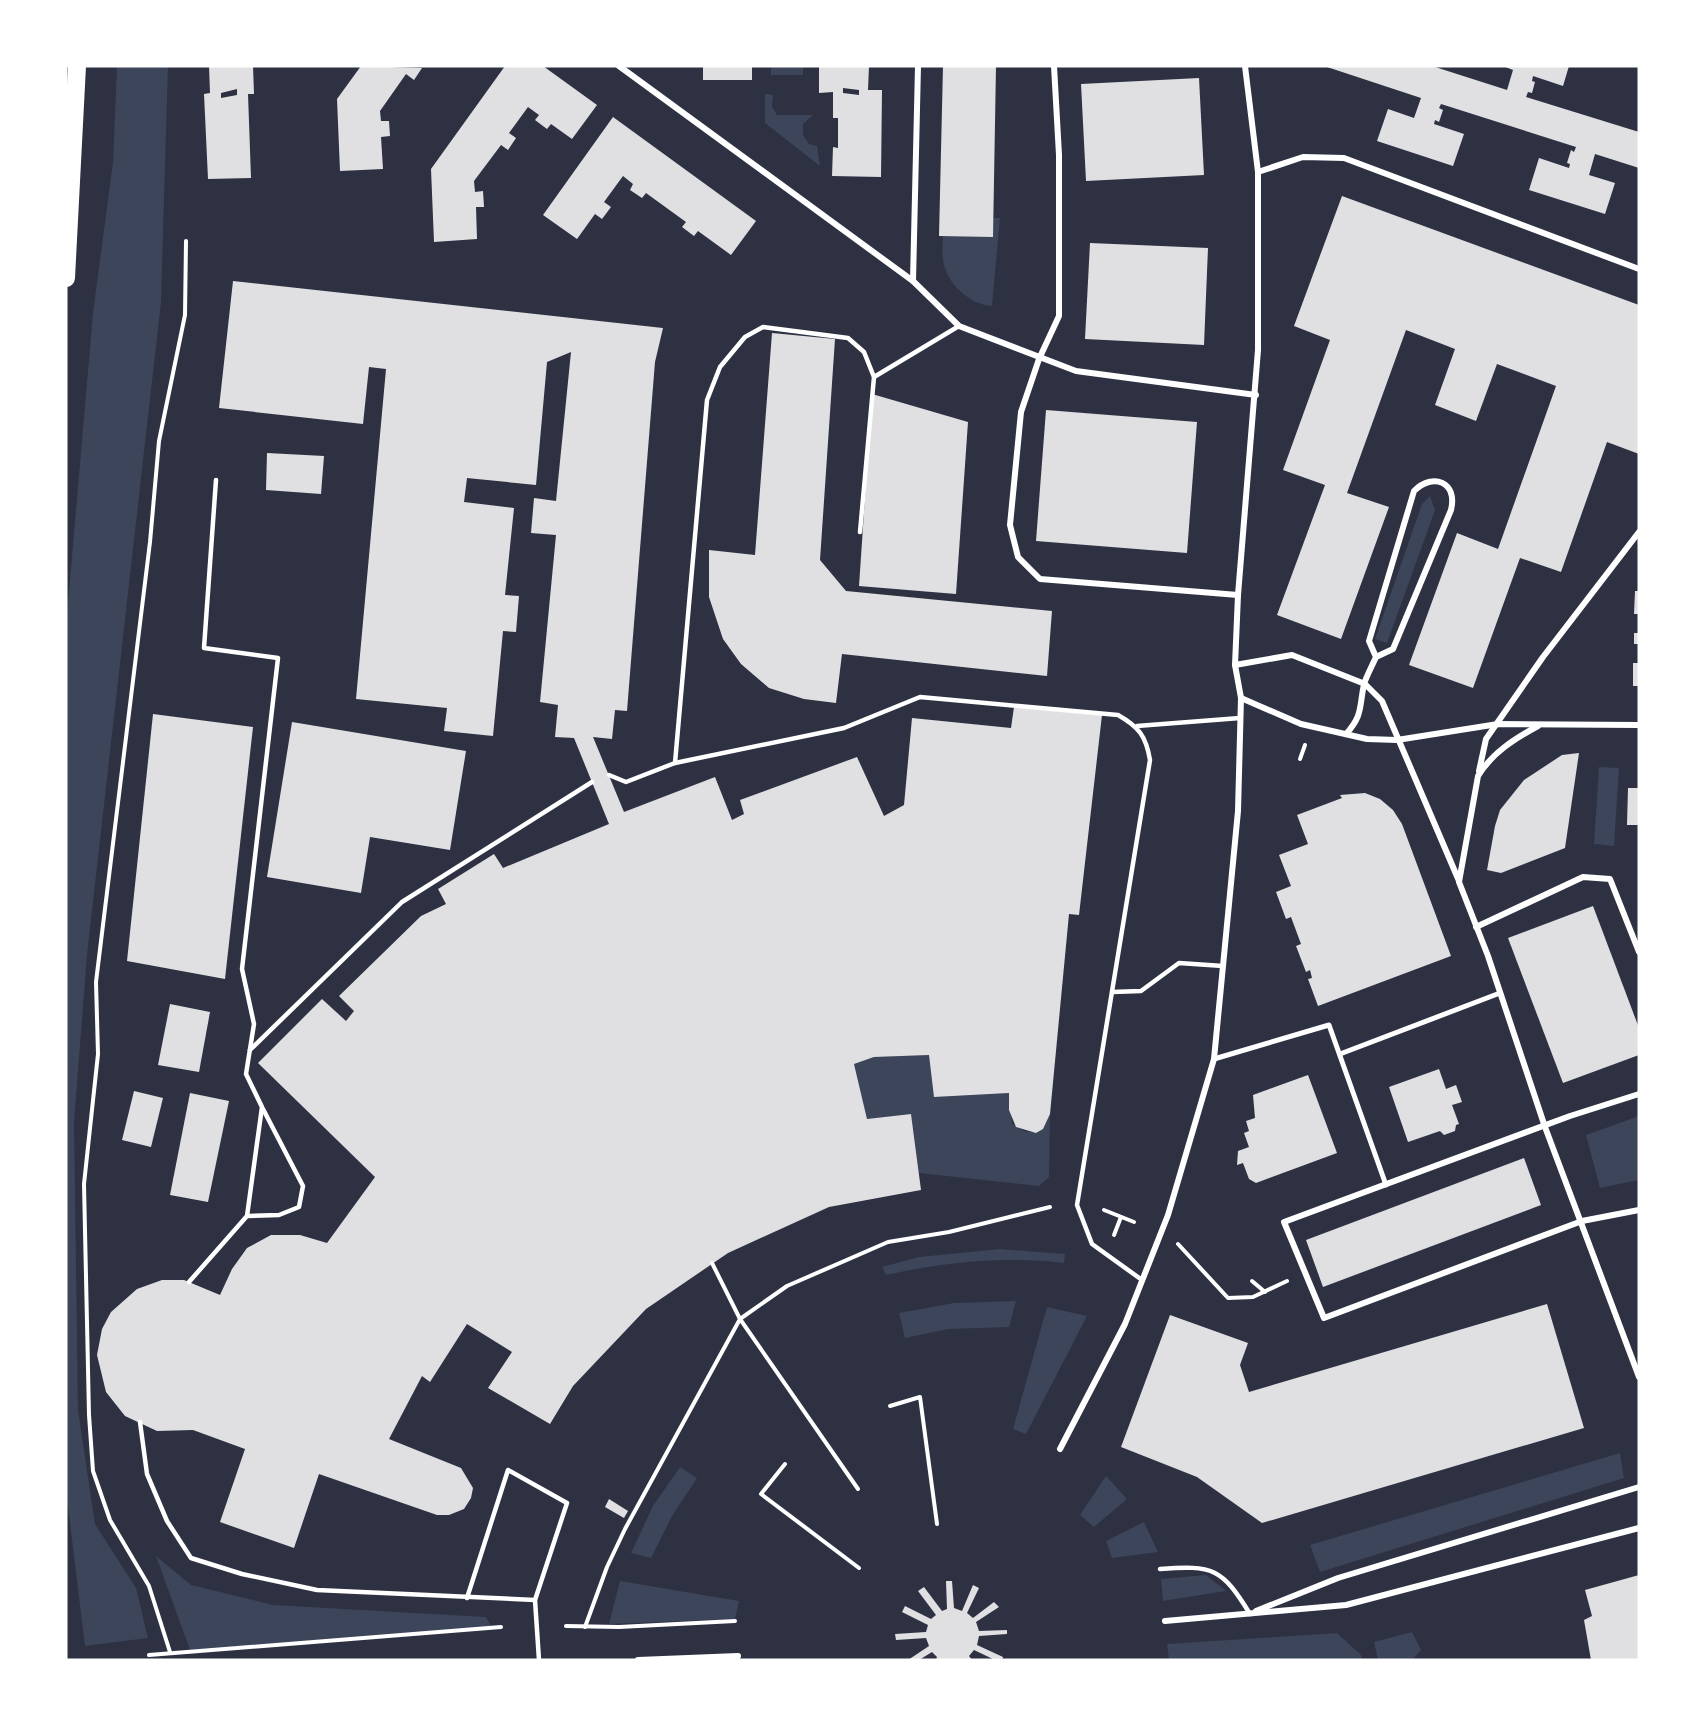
<svg xmlns="http://www.w3.org/2000/svg" width="1705" height="1726" font-family="Karla,sans-serif">
	<style>
		.green { fill: #3c4559 }
		.building { fill: #e0e0e3; fill-rule: evenodd }
		.lines { fill: none; stroke-linecap: round; stroke-linejoin: round }
		.path { stroke: #fff; stroke-width: 4 }
		.service { stroke: #fff; stroke-width: 4.5 }
		.pedestrian { stroke: #fff; stroke-width: 5 }
		.minor { stroke: #fff; stroke-width: 6 }
		.motorway { stroke: #fff; stroke-width: 18 }
	</style>
	<rect width="100%" height="100%" fill="#2d3142"/>
	<g class="green">
		<polygon points="117,66 168,66 161,302 87,955 74,1122 78,1410 95,1524 136,1588 148,1638 85,1646 66,1491 66,626 93,313 113,162"/>
		<rect x="771" y="66" width="32" height="9"/>
		<polygon points="765,94 773,95 772,107 777,115 813,115 803,124 803,135 809,144 817,146 820,166 765,123"/>
		<path d="M944,217L1000,218L992,306C970,305 946,283 943,260C941,246 944,231 944,217Z"/>
		<polygon points="1430,496 1435,510 1387,643 1375,639 1422,504"/>
		<polygon points="1599,767 1619,768 1614,846 1594,844"/>
		<path d="M929,1055L935,1097L1009,1093L1012,1123C1027,1138 1044,1133 1050,1114L1049,1177L1039,1186L919,1173L911,1114L867,1119L854,1064L874,1057Z"/>
		<polygon points="1639,1116 1639,1180 1600,1188 1586,1135"/>
		<path d="M1000,1249L1065,1254L1064,1263C1003,1256 945,1262 886,1275L882,1267L919,1257Z"/>
		<polygon points="1016,1301 1009,1327 948,1329 905,1338 899,1313 954,1303"/>
		<polygon points="1047,1307 1087,1316 1026,1434 1013,1429"/>
		<polygon points="1620,1453 1624,1478 1320,1572 1310,1545"/>
		<polygon points="680,1467 697,1478 672,1516 651,1558 631,1553 653,1506"/>
		<polygon points="1106,1476 1127,1499 1094,1527 1080,1515"/>
		<polygon points="1144,1522 1158,1552 1112,1558 1106,1541"/>
		<polygon points="156,1556 191,1585 273,1605 486,1617 492,1628 190,1650"/>
		<polygon points="1206,1575 1226,1591 1163,1601 1161,1579"/>
		<polygon points="620,1581 739,1601 735,1619 609,1624"/>
		<polygon points="1412,1632 1421,1650 1412,1660 1378,1660 1374,1642"/>
		<polygon points="1337,1633 1361,1655 1362,1660 1169,1660 1167,1644"/>
	</g>
	<g class="building">
		<path d="M209,66H253L254,94H248L251,178L208,179L204,94L210,93ZM237,89V95L221,98V93Z"/>
		<polygon points="361,66 422,68 414,80 406,74 380,111 381,121 389,121 390,136 381,137 383,169 340,171 337,99"/>
		<polygon points="505,66 543,66 597,105 572,139 551,124 547,129 535,120 539,115 528,107 509,133 516,138 508,150 501,145 474,181 475,192 483,191 484,207 476,207 477,239 434,242 431,169"/>
		<rect x="703" y="66" width="49" height="14"/>
		<path d="M819,66H869L868,90H882L881,177L832,176L833,147L838,148V118H833V92L819,93ZM843,88L859,90V95L843,93Z"/>
		<polygon points="943,66 996,66 993,237 939,236"/>
		<polygon points="1324,66 1432,66 1507,90 1513,70 1503,66 1569,66 1563,86 1533,76 1532,81 1535,82 1532,93 1528,92 1526,97 1639,132 1639,168 1595,154 1589,175 1615,183 1605,214 1529,190 1539,158 1569,168 1570,164 1567,163 1571,150 1574,152 1576,147 1441,104 1439,108 1443,110 1439,122 1435,120 1434,124 1464,134 1453,166 1377,141 1388,109 1414,118 1421,98"/>
		<polygon points="1199,78 1204,175 1086,181 1081,84"/>
		<polygon points="613,117 756,221 731,255 698,231 694,236 682,227 686,222 646,193 642,198 630,190 633,184 623,176 604,202 611,207 602,219 595,214 577,239 543,215"/>
		<polygon points="1342,196 1639,305 1639,454 1607,442 1561,572 1520,558 1473,688 1409,665 1457,533 1498,549 1556,386 1497,364 1476,421 1435,405 1455,349 1406,330 1347,493 1389,507 1341,639 1277,615 1325,485 1283,470 1330,340 1294,326"/>
		<polygon points="1090,243 1208,248 1204,345 1085,339"/>
		<polygon points="233,281 663,328 655,362 627,711 615,710 612,739 593,737 624,812 715,777 732,820 744,814 740,800 857,757 884,816 904,805 912,718 1011,728 1014,707 1102,715 1079,915 1069,914 1050,1114 1043,1129 1036,1133 1016,1127 1009,1110 1009,1093 934,1097 929,1055 874,1057 854,1064 867,1119 911,1114 921,1190 829,1207 728,1253 646,1309 573,1386 550,1424 488,1388 512,1352 467,1324 430,1382 422,1376 389,1439 461,1468 473,1488 471,1498 464,1509 449,1515 437,1515 319,1474 294,1548 220,1522 245,1449 193,1430 157,1431 125,1416 106,1392 97,1355 102,1329 111,1312 137,1289 162,1280 184,1280 220,1295 232,1269 247,1248 271,1235 300,1235 327,1243 375,1177 258,1063 322,999 346,1021 354,1011 339,996 421,916 446,904 438,889 494,854 503,868 609,824 574,738 555,737 558,705 540,702 556,535 531,533 534,498 556,501 571,352 547,362 536,485 467,478 464,502 514,508 505,595 519,596 516,632 503,631 493,736 444,731 447,708 356,699 386,369 369,367 363,424 219,408"/>
		<polygon points="772,333 835,339 820,560 846,591 1052,611 1047,676 842,654 836,703 804,699 769,688 741,664 723,639 709,597 709,550 755,555"/>
		<polygon points="872,394 968,422 956,594 859,586"/>
		<polygon points="1046,410 1197,422 1187,553 1036,541"/>
		<polygon points="267,453 324,456 321,494 266,490"/>
		<polygon points="1635,591 1639,591 1639,614 1634,614"/>
		<rect x="1634" y="633" width="5" height="11"/>
		<rect x="1633" y="663" width="6" height="23"/>
		<polygon points="153,714 253,727 225,979 127,961"/>
		<polygon points="292,722 466,751 450,850 370,837 361,893 267,877"/>
		<polygon points="1579,753 1565,848 1501,873 1487,870 1495,826 1500,810 1524,780 1562,755"/>
		<polygon points="1628,788 1639,788 1639,825 1627,825"/>
		<polygon points="1365,793 1380,799 1393,810 1402,824 1451,956 1318,1006 1308,979 1312,978 1310,970 1306,972 1296,946 1301,944 1291,917 1286,919 1276,892 1291,886 1279,855 1308,844 1297,815 1342,798 1340,795"/>
		<polygon points="1593,906 1639,1028 1639,1055 1563,1083 1508,938"/>
		<polygon points="170,1004 210,1012 199,1072 158,1065"/>
		<polygon points="1439,1069 1446,1089 1456,1085 1462,1102 1452,1105 1459,1124 1456,1125 1455,1131 1444,1135 1440,1131 1408,1142 1389,1087"/>
		<polygon points="1308,1075 1337,1153 1256,1183 1249,1179 1243,1163 1237,1165 1238,1151 1249,1147 1244,1133 1249,1131 1246,1121 1255,1118 1253,1095"/>
		<polygon points="134,1091 163,1098 151,1147 122,1140"/>
		<polygon points="190,1093 229,1101 208,1202 170,1195"/>
		<polygon points="1524,1158 1541,1205 1323,1287 1306,1240"/>
		<polygon points="1547,1304 1584,1428 1262,1523 1197,1477 1121,1447 1170,1315 1248,1343 1240,1365 1249,1392"/>
		<polygon points="609,1499 628,1511 624,1518 605,1507"/>
		<polygon points="1639,1575 1639,1660 1591,1660 1584,1620 1592,1616 1585,1590"/>
		<polygon points="946,1581 952,1581 954,1608 962,1611 973,1585 979,1588 967,1613 973,1618 994,1602 999,1607 976,1622 979,1631 1007,1630 1007,1634 979,1636 977,1645 1003,1657 1002,1660 995,1660 974,1650 969,1656 972,1660 936,1660 937,1657 932,1652 919,1660 908,1660 929,1646 926,1638 896,1640 895,1634 926,1632 928,1625 902,1612 905,1606 931,1619 936,1615 918,1591 924,1587 942,1611 947,1609"/>
	</g>
	<g class="lines">
		<g class="path">
			<polyline points="1300,759 1305,745"/>
			<polyline points="1104,1210 1134,1222"/>
			<polyline points="1114,1235 1121,1217"/>
			<polyline points="1178,1244 1228,1298 1253,1297 1287,1281"/>
			<polyline points="712,1263 740,1319 858,1489"/>
			<polyline points="1252,1281 1265,1292"/>
			<polyline points="890,1406 920,1397 937,1524"/>
			<polyline points="785,1464 761,1494 859,1568"/>
			<polyline points="566,1626 619,1627 735,1621"/>
			<polyline points="585,1627 607,1567 625,1529 740,1319 787,1286 888,1242 949,1232 1050,1207"/>
			<polyline points="170,1652 149,1586 110,1520 93,1471 89,1415 84,1184 98,1054 96,982 150,542 159,441 185,315 186,241"/>
			<polyline points="149,1655 501,1627"/>
		</g>
		<g class="service">
			<polyline points="874,377 959,326"/>
			<polyline points="1137,726 1240,718"/>
			<polyline points="675,763 707,400 720,367 745,337 763,327 848,338 864,352 874,377 860,532"/>
			<path d="M609,775L626,782L675,763L844,728L920,697L1118,715C1139,727 1146,736 1150,760L1077,1205L1092,1244L1142,1280"/>
			<polyline points="1112,992 1141,991 1179,963 1223,966"/>
			<polyline points="250,1050 402,902 592,782"/>
			<polyline points="247,1216 279,1215 299,1207 303,1186 263,1109"/>
			<polyline points="189,1282 247,1216 262,1107 246,1074 254,1024 242,969 278,658 204,648 216,480"/>
			<polyline points="140,1422 147,1474 167,1521 191,1558 242,1574 317,1590 535,1600"/>
			<path d="M1160,1569C1213,1565 1222,1568 1250,1614"/>
			<polyline points="467,1598 508,1470 567,1503 535,1600 539,1660"/>
		</g>
		<g class="pedestrian">
			<polyline points="1340,1054 1500,993"/>
			<polyline points="1214,1059 1329,1025 1386,1185"/>
		</g>
		<g class="minor">
			<polyline points="619,66 913,281 959,326 1076,371 1256,395"/>
			<polyline points="1054,66 1059,155 1059,316 1039,359 1021,412 1010,525 1018,557 1040,579 1238,595"/>
			<polyline points="1258,172 1303,157 1344,158 1639,269"/>
			<polyline points="913,281 918,66"/>
			<polyline points="1235,665 1292,655 1365,684 1382,701 1459,881"/>
			<polyline points="1241,698 1301,724 1367,739 1397,740 1498,724 1639,725"/>
			<path d="M1538,726C1514,739 1492,753 1478,776L1459,882L1488,956L1545,1127L1639,1377"/>
			<path d="M1346,734C1363,715 1359,708 1364,684C1367,675 1372,666 1376,657L1369,641L1414,491C1433,472 1458,482 1451,510L1393,649L1376,657"/>
			<polyline points="1479,771 1486,739 1543,657 1639,532"/>
			<polyline points="1476,927 1583,877 1610,879 1639,952"/>
			<polyline points="1639,1094 1570,1116 1284,1222 1324,1318 1582,1221 1639,1210"/>
			<polyline points="1060,1449 1125,1324 1168,1215 1214,1059 1238,811 1241,698 1235,665 1238,595 1258,350 1258,172 1245,66"/>
			<polyline points="1256,1611 1338,1578 1639,1487"/>
			<polyline points="1165,1621 1346,1605 1639,1528"/>
			<polyline points="638,1660 738,1656"/>
		</g>
		<polyline class="motorway" points="66,278 77,66"/>
	</g>
	<rect width="1705" height="1726" fill="none" stroke="#ffffff" stroke-width="135"/>
</svg>
